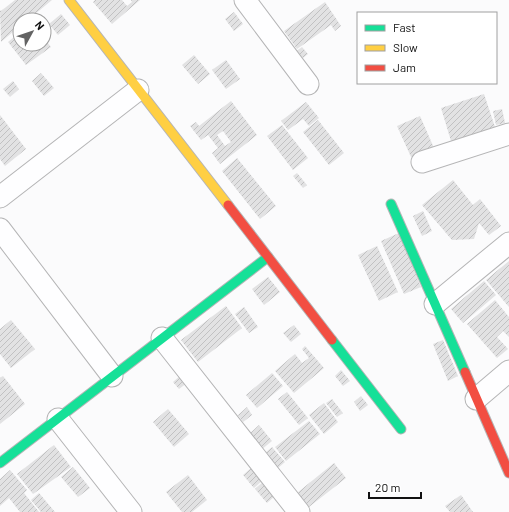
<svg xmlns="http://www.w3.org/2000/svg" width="509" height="512" font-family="Barlow,sans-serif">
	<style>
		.building { fill: url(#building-hatch); fill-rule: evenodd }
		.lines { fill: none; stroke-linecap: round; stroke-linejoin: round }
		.street-casing { stroke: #b5b5b6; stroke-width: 23 }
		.fast-casing { stroke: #b5b5b6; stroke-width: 11 }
		.slow-casing { stroke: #b5b5b6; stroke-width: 11 }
		.jam-casing { stroke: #b5b5b6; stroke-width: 11 }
		.street { stroke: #fefeff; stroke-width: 21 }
		.fast { stroke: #16e098; stroke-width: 9 }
		.slow { stroke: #ffcf43; stroke-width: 9 }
		.jam { stroke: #f24e42; stroke-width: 9 }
	</style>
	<defs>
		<pattern id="building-hatch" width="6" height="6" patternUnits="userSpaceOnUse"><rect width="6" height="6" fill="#e2e2e3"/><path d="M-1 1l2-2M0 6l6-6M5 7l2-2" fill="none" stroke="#c1c1c2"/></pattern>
	</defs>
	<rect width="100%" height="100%" fill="#fbfbfc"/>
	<g class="building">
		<polygon points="15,0 52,0 28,20 20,20 20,26 1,42 0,10 1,11"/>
		<polygon points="95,0 122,0 127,6 132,2 131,0 140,0 112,24 93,2"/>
		<polygon points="325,2 341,26 335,31 331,25 297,49 284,31"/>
		<polygon points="234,12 243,24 234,31 225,19"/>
		<polygon points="61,14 70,25 58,35 49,24"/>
		<polygon points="20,32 20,44 44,44 44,38 51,47 26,65 8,42"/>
		<polygon points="302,47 308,54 303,58 297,51"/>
		<polygon points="194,55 210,74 198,84 182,65"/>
		<polygon points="226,60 240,79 226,89 212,70"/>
		<polygon points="41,73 54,88 44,96 32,81"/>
		<polygon points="13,81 19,89 10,97 3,89"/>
		<polygon points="484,94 495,127 451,141 441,108"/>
		<path d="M231,101L257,135L220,164L212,153L218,148L208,135L201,140L190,126L196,122L199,126ZM223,131L231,142L225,146L217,135Z"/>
		<polygon points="306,102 319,118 309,126 303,119 288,130 281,121"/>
		<polygon points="502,109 505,123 496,125 493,111"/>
		<polygon points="0,115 26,149 5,166 0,159"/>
		<polygon points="420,116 434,148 411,157 397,126"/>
		<polygon points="318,120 344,153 329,165 303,132"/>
		<polygon points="282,125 308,158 293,170 267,136"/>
		<polygon points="237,158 276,206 260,219 222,171"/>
		<polygon points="297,173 307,185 303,188 293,176"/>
		<polygon points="453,180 473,205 480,199 501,226 489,235 479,223 474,239 452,240 422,205"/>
		<polygon points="423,211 432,231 422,236 413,216"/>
		<polygon points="399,233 421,287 404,294 381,241"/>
		<polygon points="377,246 398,292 379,301 358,255"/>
		<polygon points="509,261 509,307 486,280"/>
		<polygon points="268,277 280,292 264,305 252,289"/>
		<polygon points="484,281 496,295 463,323 451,309"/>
		<polygon points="495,300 509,317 509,337 503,331 497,337 508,349 497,358 467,324"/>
		<polygon points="226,306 242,328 198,362 181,340"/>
		<polygon points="244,307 258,327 249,333 235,314"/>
		<polygon points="11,320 35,349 11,368 0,354 0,329"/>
		<polygon points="294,325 301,334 291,342 283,333"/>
		<polygon points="443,340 458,376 448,381 433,344"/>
		<polygon points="305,346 324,368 294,393 275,371 295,354 302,363 309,358 302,349"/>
		<polygon points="341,370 350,381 343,386 335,376"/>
		<polygon points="272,373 283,386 257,408 246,395"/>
		<polygon points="181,375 187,383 179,389 173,382"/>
		<polygon points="3,376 25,404 0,424 0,378"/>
		<polygon points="287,392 308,418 299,425 278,399"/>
		<polygon points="361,396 368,405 360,411 354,402"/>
		<polygon points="332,399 343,413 337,417 326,403"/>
		<polygon points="324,403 338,422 324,434 309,415"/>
		<polygon points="247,407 252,415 243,422 238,415"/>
		<polygon points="168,409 189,434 174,447 153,422"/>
		<polygon points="309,421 320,434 286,461 275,447"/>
		<polygon points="259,425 272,441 261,450 249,434"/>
		<polygon points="54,445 71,467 33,494 17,474"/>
		<polygon points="272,447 285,462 278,468 265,453"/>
		<polygon points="334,463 346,478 309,507 297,493"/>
		<polygon points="73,467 90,488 78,497 61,477"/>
		<polygon points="251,468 262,481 254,488 243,475"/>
		<polygon points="10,470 27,490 24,493 39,512 20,512 9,498 0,506 0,479"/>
		<polygon points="188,475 207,500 192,512 182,512 166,492"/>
		<polygon points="263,482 275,496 267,503 255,489"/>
		<polygon points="39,493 55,512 41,512 31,500"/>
		<polygon points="461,495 473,512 450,512 445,506"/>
	</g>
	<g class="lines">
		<defs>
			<g id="street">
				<polyline points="245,0 308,84"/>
				<polyline points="422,162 509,134"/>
				<polyline points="0,197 138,90"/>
				<polyline points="0,229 112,376"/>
				<polyline points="435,304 509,243"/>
				<polyline points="162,338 299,512"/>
				<polyline points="476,399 509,371"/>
				<polyline points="58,419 131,512"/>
			</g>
			<g id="fast">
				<polyline points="391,204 465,372"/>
				<polyline points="332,340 401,429"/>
				<polyline points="0,463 268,257"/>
			</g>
			<polyline id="slow" points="69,0 228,205"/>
			<g id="jam">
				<polyline points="228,205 332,340"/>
				<polyline points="465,372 509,473"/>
			</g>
		</defs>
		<use href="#street" class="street-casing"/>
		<use href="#fast" class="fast-casing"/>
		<use href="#slow" class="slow-casing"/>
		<use href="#jam" class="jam-casing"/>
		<use href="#street" class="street"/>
		<use href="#fast" class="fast"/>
		<use href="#slow" class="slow"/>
		<use href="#jam" class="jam"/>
	</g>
	<rect x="357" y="12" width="140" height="72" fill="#ffffff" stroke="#a0a0a0"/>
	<rect x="365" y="25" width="20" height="6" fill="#16e098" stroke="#a0a0a0"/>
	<text x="393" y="32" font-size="12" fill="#111111">Fast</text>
	<rect x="365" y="45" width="20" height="6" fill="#ffcf43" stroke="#a0a0a0"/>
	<text x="393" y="52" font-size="12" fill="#111111">Slow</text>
	<rect x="365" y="65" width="20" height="6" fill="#f24e42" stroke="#a0a0a0"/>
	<text x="393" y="72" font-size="12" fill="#111111">Jam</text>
	<g transform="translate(32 32) rotate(50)"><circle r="19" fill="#ffffff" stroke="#a0a0a0"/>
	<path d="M0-3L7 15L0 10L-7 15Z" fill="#636363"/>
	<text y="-6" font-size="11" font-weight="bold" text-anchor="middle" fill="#111111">N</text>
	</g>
	<path d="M369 492v6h52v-6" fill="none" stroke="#111111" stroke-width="2"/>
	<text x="375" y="492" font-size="12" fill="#111111" stroke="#ffffff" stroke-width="3" paint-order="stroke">20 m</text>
</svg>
